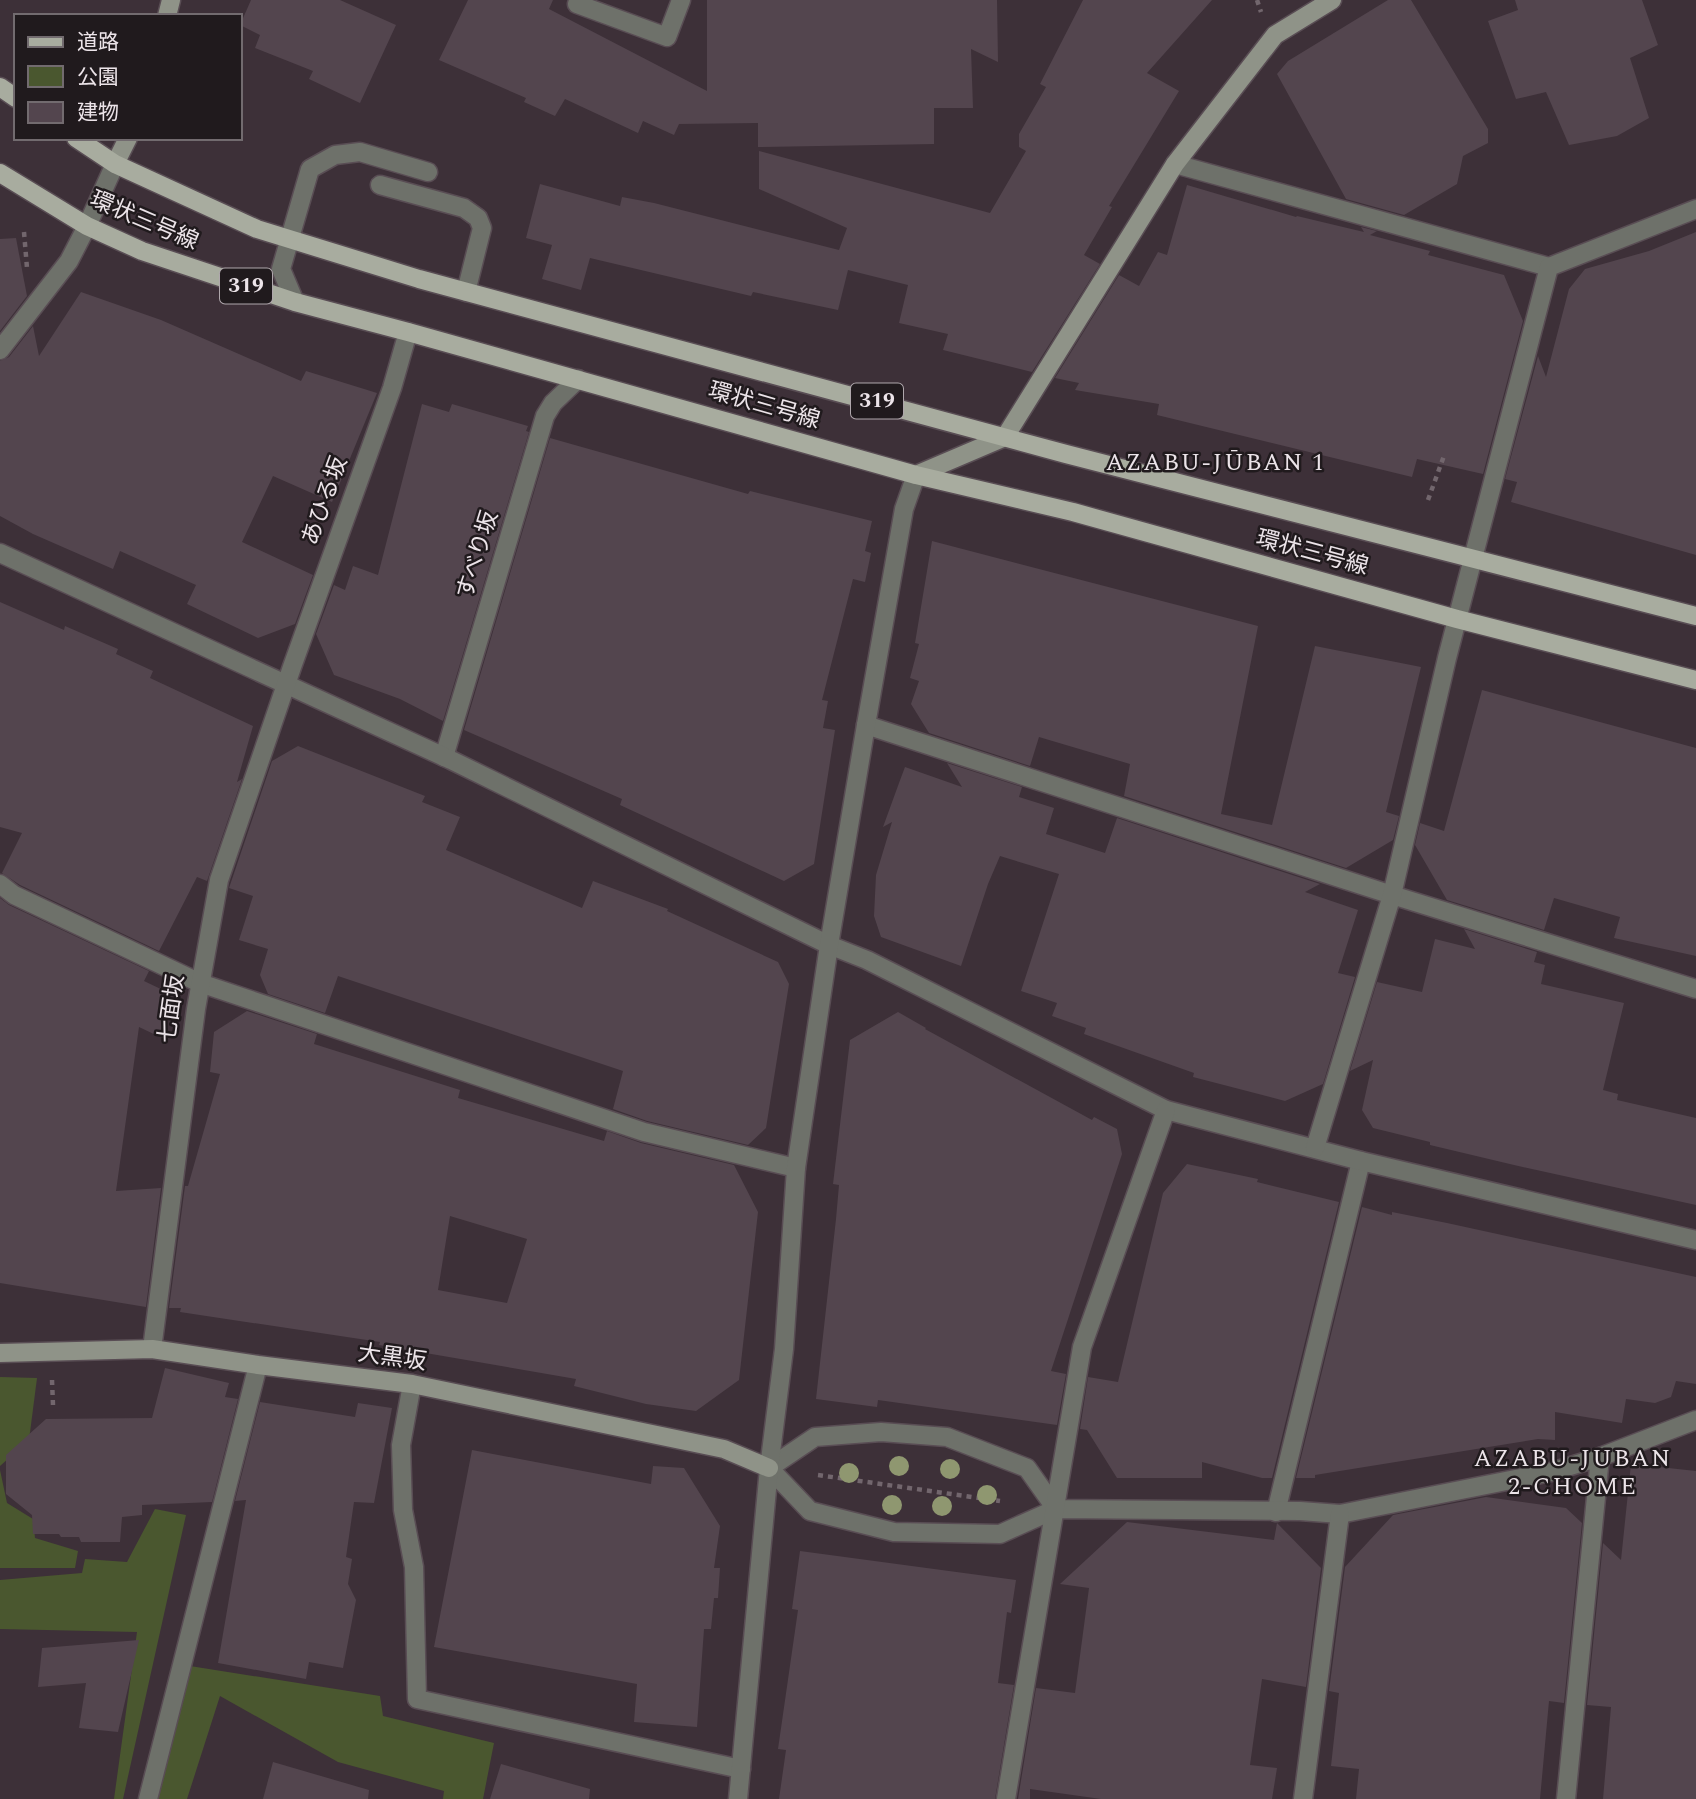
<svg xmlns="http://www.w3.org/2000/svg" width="1696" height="1799" font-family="Spectral,'Noto Sans JP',serif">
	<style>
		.green { fill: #4a572f }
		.building { fill: #53454e; fill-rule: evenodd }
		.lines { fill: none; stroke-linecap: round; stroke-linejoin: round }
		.lane-casing { stroke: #594d54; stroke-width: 21 }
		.street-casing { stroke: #594d54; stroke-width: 21 }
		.secondary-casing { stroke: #594d54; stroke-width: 21 }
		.primary-casing { stroke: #594d54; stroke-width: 21 }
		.path { stroke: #72666d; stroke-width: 4.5; stroke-dasharray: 5 5; stroke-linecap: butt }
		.lane { stroke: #6e716a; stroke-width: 18 }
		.street { stroke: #6e716a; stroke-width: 18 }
		.secondary { stroke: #8f9388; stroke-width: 18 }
		.primary { stroke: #a8ac9f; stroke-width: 18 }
		.tree { fill: #8f9770 }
		.labels { text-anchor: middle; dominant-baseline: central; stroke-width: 5; stroke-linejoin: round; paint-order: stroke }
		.shield { fill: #201a1d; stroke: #afa7ac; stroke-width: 2 }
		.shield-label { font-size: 21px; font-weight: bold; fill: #ece4e9 }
		.street-label { font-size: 23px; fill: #ece4e9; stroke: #201a1d }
		.neighbourhood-label { font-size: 24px; letter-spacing: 2px; fill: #ece4e9; stroke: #201a1d }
	</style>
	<rect width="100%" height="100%" fill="#3d3038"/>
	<g class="green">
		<polygon points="0,1377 37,1378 29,1440 0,1466"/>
		<polygon points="0,1470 7,1503 33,1519 35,1538 78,1551 75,1568 0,1568"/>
		<polygon points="155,1509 186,1515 123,1799 114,1799 137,1632 0,1629 0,1580 82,1573 85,1559 127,1562"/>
		<polygon points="190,1666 380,1696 383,1716 494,1743 483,1799 443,1799 444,1791 338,1762 220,1696 187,1799 158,1799"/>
	</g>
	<g class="building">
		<polygon points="251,0 340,0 396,25 360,103 309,79 313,71 255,48 260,35 240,25"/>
		<polygon points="468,0 553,0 549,9 707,91 707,0 997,0 998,62 971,49 973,108 934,108 934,144 758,147 758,123 679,124 674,135 643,121 638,133 565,99 555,116 524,102 526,98 439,60"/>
		<polygon points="1083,0 1212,0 1147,73 1179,91 1109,206 1112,207 1084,255 1100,264 1032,372 943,350 948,334 899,323 908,285 848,270 838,310 753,292 751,296 590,258 581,290 542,279 552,245 526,238 540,184 620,206 622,197 654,203 839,250 847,228 759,189 759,151 990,213 1026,151 1019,147 1019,134 1046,87 1040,84"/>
		<polygon points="1388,0 1411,0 1488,129 1488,143 1463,156 1457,184 1404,215 1346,199 1277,74 1288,61"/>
		<polygon points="1515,0 1642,0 1658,45 1630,58 1649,118 1617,136 1569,145 1546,92 1516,99 1488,21 1518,10"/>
		<polygon points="1187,185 1296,217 1297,216 1364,232 1361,227 1377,231 1370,235 1430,251 1428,255 1504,275 1523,321 1483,474 1417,459 1412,477 1157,415 1159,404 1075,390 1079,383 1055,378 1119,275 1139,286 1158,252 1167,255"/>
		<polygon points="1696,232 1696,555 1511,502 1517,482 1505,479 1538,356 1546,377 1569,289 1585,269 1649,251"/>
		<polygon points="16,238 27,296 0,331 0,239"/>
		<polygon points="81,292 161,320 301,381 306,371 377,393 332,502 273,476 242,542 313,575 295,624 258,638 187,604 196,585 120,551 113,569 33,534 0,516 0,361 9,357 33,326 39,356"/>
		<polygon points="422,404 449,412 452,404 528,426 526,431 529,432 443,721 400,699 334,675 316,634 334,585 345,590 353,566 378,575"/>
		<polygon points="550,438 748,494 750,491 872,521 865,551 871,553 865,582 853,579 822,700 828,701 823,728 835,730 814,864 784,881 620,805 622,799 464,730"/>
		<polygon points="932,541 1258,626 1221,814 1272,825 1315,646 1421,667 1386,812 1399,816 1393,840 1346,868 1124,796 1130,764 1039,737 1030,766 929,733 911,704 919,681 910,678 919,644 915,643"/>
		<polygon points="0,602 64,630 65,626 118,649 116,654 153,671 150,678 253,726 237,782 242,779 207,881 197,877 159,951 20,885 2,873 22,833 0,827"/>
		<polygon points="1482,690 1696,748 1696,956 1614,938 1620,917 1554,898 1544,930 1447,900 1415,845 1420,823 1444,831"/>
		<polygon points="298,746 425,796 422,802 460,817 446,850 582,908 593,881 668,909 667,911 778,962 789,984 766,1128 748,1145 647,1121 613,1109 623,1071 338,976 325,1013 268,994 260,975 268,949 239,940 253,896 229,888 272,761"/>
		<polygon points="947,763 1022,787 1019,797 1054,808 1046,834 1105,853 1117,818 1320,884 1305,892 1358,910 1338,973 1355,977 1323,1084 1285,1101 1193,1077 1194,1073 1084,1034 1086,1028 1052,1016 1057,1003 1021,991 1059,874 1000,856 988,884 961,966 881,937 874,916 876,875 892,822 883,827 899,783 905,767 962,787"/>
		<polygon points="0,898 9,905 149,971 144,981 167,992 172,1006 158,1036 139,1027 116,1191 161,1188 146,1307 0,1283"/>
		<polygon points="1464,929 1537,952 1534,962 1545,965 1541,984 1624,1003 1603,1090 1618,1094 1617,1100 1696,1118 1696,1205 1514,1165 1430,1145 1430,1142 1373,1128 1362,1110 1373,1060 1350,1071 1377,982 1422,992 1435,939 1475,949"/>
		<path d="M247,1011L317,1034L314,1044L460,1090L458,1098L604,1141L607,1131L641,1143L734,1165L758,1212L739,1380L696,1411L646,1404L574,1386L576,1379L379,1345L380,1342L180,1312L181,1308H169L185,1186H188L220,1074L210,1072L214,1032ZM450,1216L527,1239L507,1303L438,1290Z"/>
		<polygon points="898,1012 926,1028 925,1029 1092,1120 1094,1117 1117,1129 1122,1154 1051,1371 1066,1374 1057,1425 878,1400 877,1407 816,1399 836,1219 839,1185 833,1184 850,1040"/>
		<polygon points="1187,1164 1258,1179 1257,1182 1339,1202 1272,1478 1262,1478 1202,1462 1202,1478 1117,1478 1087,1430 1080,1429 1088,1377 1118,1382 1163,1193"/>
		<polygon points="1362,1207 1392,1215 1392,1212 1447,1223 1696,1277 1696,1384 1676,1381 1671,1397 1655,1403 1626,1399 1622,1423 1555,1412 1555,1440 1538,1439 1315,1475 1315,1478 1296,1478"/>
		<polygon points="165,1368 229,1383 225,1397 238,1399 212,1502 142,1505 142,1515 122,1517 120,1542 81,1542 79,1537 61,1537 59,1534 33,1534 32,1515 6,1494 6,1455 46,1419 152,1418"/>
		<polygon points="260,1402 355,1417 358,1403 392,1408 374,1503 354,1502 346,1557 352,1559 348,1584 356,1600 343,1668 309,1662 306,1679 218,1663 246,1500 235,1501"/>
		<polygon points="472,1450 651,1484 653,1466 684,1468 720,1526 714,1568 720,1568 718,1598 714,1598 711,1629 704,1629 697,1727 634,1722 637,1684 434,1647"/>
		<polygon points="1631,1464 1696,1471 1696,1799 1603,1799 1611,1707 1587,1705 1603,1543 1621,1560"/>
		<polygon points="1486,1497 1566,1508 1582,1523 1564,1703 1549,1701 1540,1799 1356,1799 1359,1769 1331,1766 1339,1693 1329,1691 1345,1567 1393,1515"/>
		<polygon points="1127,1522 1274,1540 1277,1523 1321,1568 1306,1687 1262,1679 1250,1765 1277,1768 1272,1799 1101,1799 1030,1789 1030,1799 1018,1799 1036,1688 1075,1693 1089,1588 1060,1584"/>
		<polygon points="800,1551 1016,1580 1011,1613 1007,1612 998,1683 1014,1685 995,1799 779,1799 786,1750 778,1749 798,1610 792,1609"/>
		<polygon points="139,1640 118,1732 79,1728 86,1683 38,1687 42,1648"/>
		<polygon points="273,1762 369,1790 368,1799 263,1799"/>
		<polygon points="501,1764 590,1789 589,1799 490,1799"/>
	</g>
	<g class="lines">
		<defs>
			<g id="lane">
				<polyline points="577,4 667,37 681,0"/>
				<polyline points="380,185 464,208 478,218 482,228 466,292"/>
				<polyline points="295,302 281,269 310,169 335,155 360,152 428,172"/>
				<polyline points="444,757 545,416 553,403 578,379"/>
				<polyline points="412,1384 401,1445 403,1510 414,1567 417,1699 741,1769"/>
				<polyline points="1276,1512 1361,1161"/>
				<polyline points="148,1799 258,1365"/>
			</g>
			<g id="street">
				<polyline points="1175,164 1549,267"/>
				<polyline points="0,350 69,261 87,226 115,164"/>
				<polyline points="0,553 451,760 829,945 867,960 1166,1110 1361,1161 1696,1240"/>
				<polyline points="866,725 1392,895 1696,989"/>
				<polyline points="0,884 14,895 200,983 644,1132 796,1168"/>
				<polyline points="1315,1148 1392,895 1447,658 1549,267 1696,209"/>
				<polyline points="152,1349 196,1009 219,880 292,667 392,388 408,332"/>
				<polyline points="1056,1509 1027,1468 947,1437 881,1432 815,1437 769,1468 810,1511 894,1532 1000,1534 1056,1509 1300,1511 1340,1514 1551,1472 1600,1457 1696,1420"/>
				<polyline points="738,1799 769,1468 784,1349 796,1168 829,945 866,725 904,509 916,475"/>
				<polyline points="1006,1799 1082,1347 1166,1110"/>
				<polyline points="1303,1799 1340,1514"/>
				<polyline points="1566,1799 1600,1457"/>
			</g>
			<g id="secondary">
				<polyline points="167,16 171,0"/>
				<polyline points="115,164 128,138"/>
				<polyline points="916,475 1005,437 1175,164 1275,35 1332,0"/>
				<polyline points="0,1353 152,1349 258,1365 412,1384 724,1449 769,1468"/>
			</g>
			<g id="primary">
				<polyline points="0,87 16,98"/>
				<polyline points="76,138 115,164 257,229 419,279 1066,454 1696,616"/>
				<polyline points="0,173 87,226 142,251 295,302 408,332 916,475 1073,512 1457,619 1696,680"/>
			</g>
		</defs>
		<use href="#lane" class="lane-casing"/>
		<use href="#street" class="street-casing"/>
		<use href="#secondary" class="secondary-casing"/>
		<use href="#primary" class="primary-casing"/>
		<g class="path">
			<polyline points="1257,0 1261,12"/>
			<polyline points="24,232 27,268"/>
			<polyline points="1428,500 1445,453"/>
			<polyline points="52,1380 53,1405"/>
			<polyline points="818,1475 1000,1501"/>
		</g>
		<use href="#lane" class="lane"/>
		<use href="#street" class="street"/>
		<use href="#secondary" class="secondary"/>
		<use href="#primary" class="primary"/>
	</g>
	<g class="tree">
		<circle cx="899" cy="1466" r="10"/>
		<circle cx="950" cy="1469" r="10"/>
		<circle cx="849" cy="1473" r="10"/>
		<circle cx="987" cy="1495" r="10"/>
		<circle cx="892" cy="1505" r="10"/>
		<circle cx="942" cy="1506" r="10"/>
	</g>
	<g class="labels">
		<g class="shield">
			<rect x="220" y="268.5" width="52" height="35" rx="5"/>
			<rect x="851" y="383.5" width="52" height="35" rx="5"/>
		</g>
		<g class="shield-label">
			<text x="246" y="286">319</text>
			<text x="877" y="401">319</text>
		</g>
		<g class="street-label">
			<text transform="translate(144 221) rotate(23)">環状三号線</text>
			<text transform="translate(764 406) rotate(16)">環状三号線</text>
			<text transform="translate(325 501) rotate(-70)">あひる坂</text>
			<text transform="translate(1312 553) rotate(15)">環状三号線</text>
			<text transform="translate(478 555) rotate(-73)">すべり坂</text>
			<text transform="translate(172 1009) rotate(-82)">七面坂</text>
			<text transform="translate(392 1358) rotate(8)">大黒坂</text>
		</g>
		<g class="neighbourhood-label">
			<text x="1216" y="463">AZABU-JŪBAN 1</text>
			<text x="1573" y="1459">AZABU-JUBAN<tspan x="1573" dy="28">2-CHOME</tspan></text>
		</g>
	</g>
	<rect x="14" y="14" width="228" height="126" fill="#201a1d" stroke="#726b6f" stroke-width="2"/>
	<rect x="28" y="37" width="35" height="10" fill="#a8ac9f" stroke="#726b6f" stroke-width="2"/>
	<text x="77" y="49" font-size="21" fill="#ece4e9">道路</text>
	<rect x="28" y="66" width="35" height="21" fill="#4a572f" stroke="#726b6f" stroke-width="2"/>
	<text x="77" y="84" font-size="21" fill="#ece4e9">公園</text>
	<rect x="28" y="102" width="35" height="21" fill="#53454e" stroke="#726b6f" stroke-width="2"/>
	<text x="77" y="119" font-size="21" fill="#ece4e9">建物</text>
</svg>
